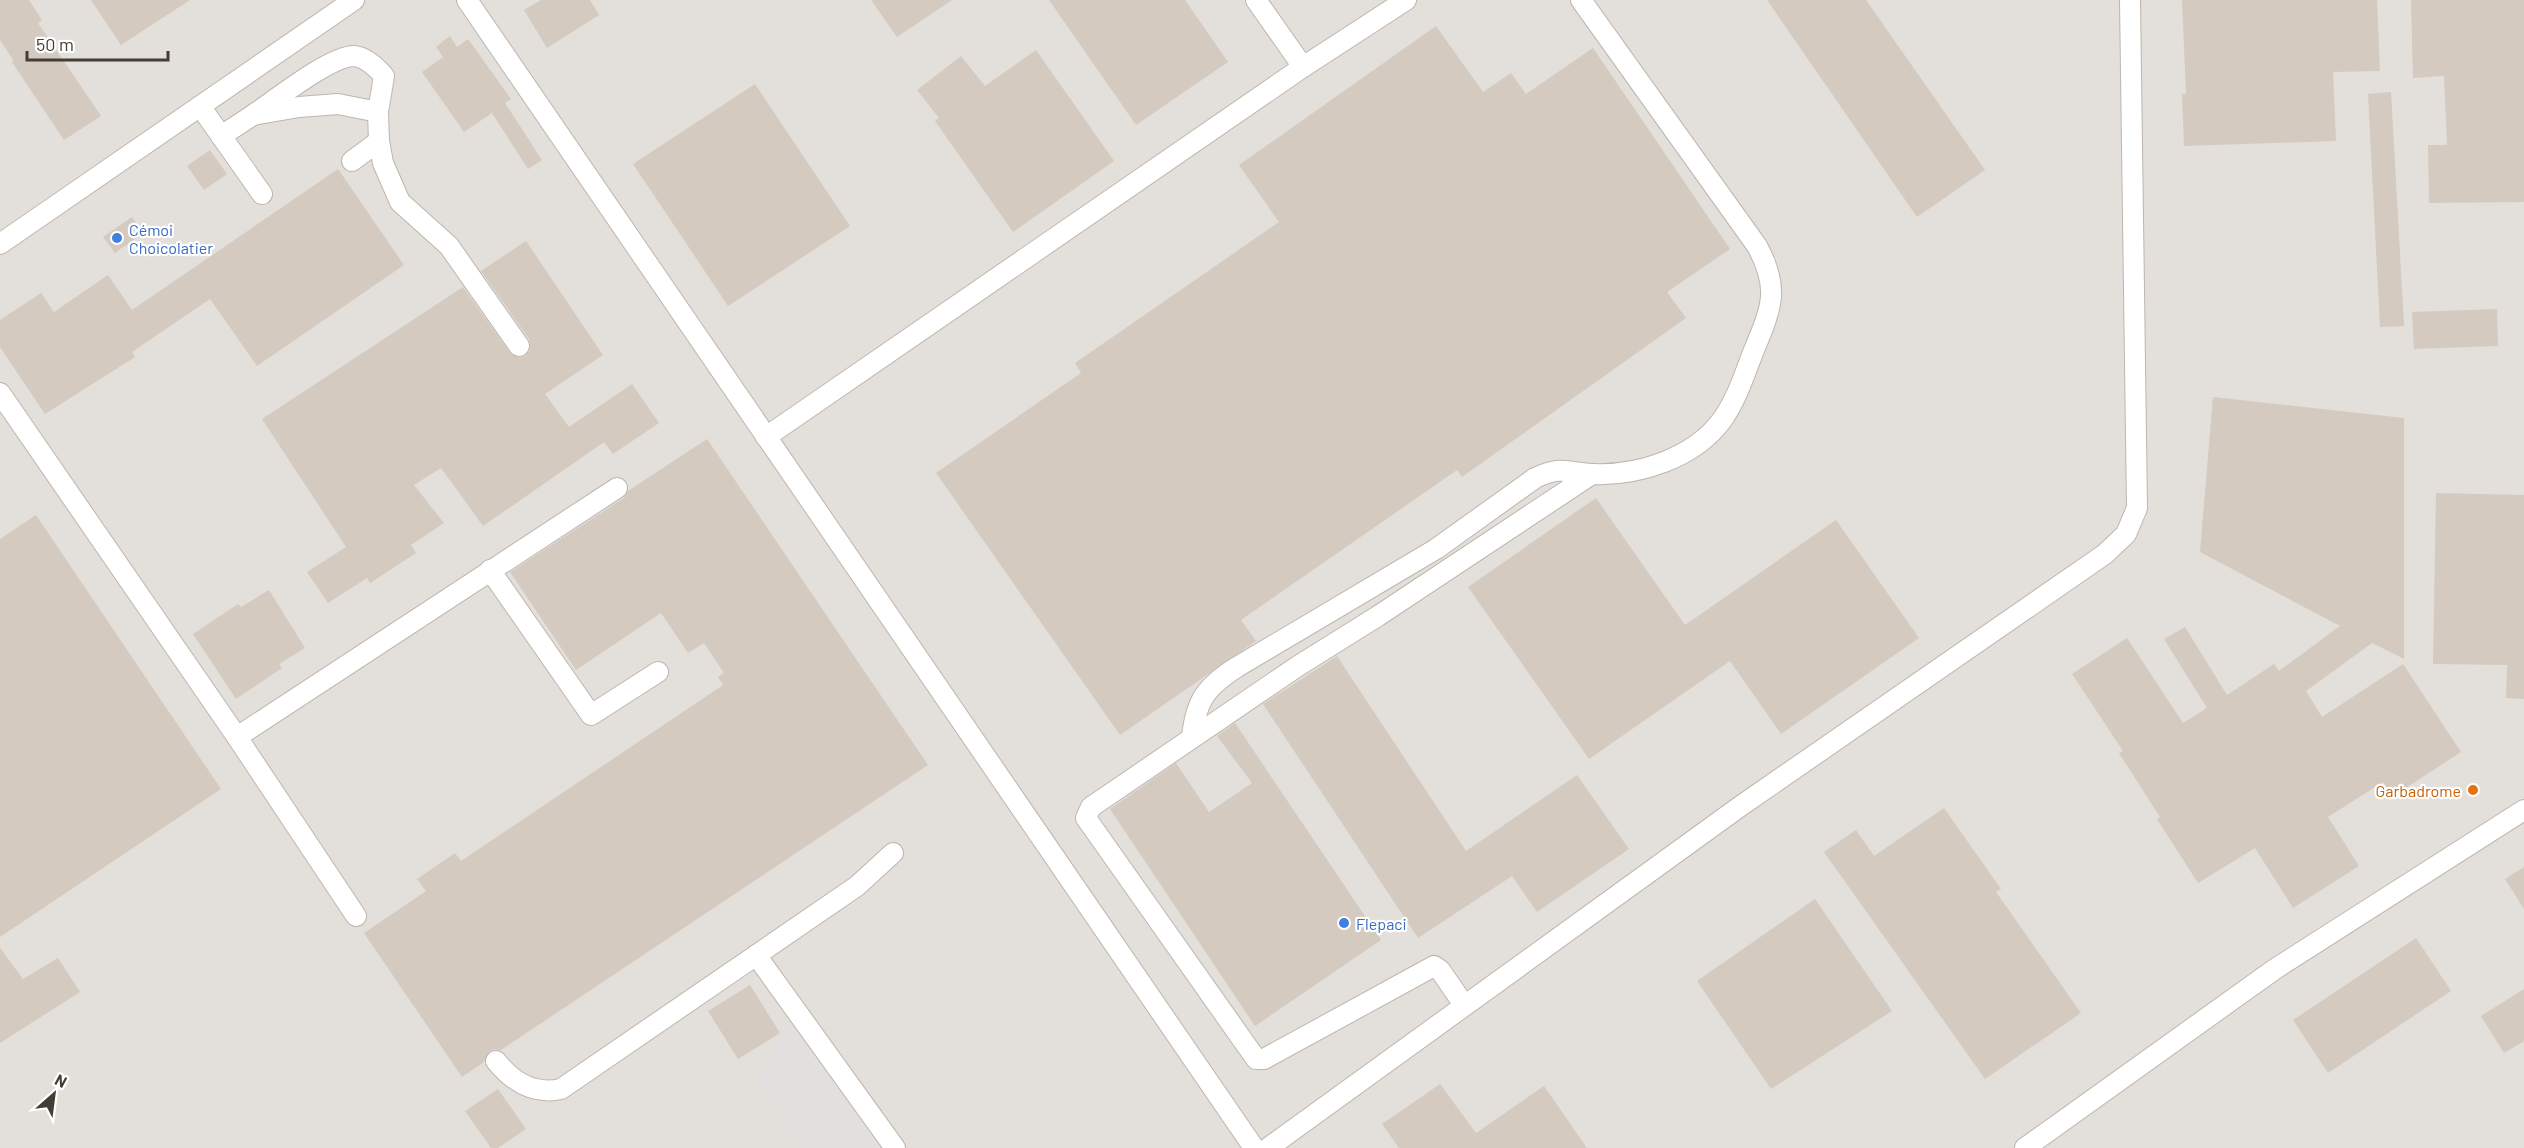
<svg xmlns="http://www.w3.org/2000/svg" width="2524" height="1148" font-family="Barlow,sans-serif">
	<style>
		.industrial { fill: #e3dfdb }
		.parking { fill: #e2e0de }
		.building { fill: #d4cac0 }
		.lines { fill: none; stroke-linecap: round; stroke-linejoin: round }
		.minor-casing { stroke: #beb6ad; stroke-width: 22 }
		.minor { stroke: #fff; stroke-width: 20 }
		.shop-dot { fill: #3f7fe0; stroke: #fff; stroke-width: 2 }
		.food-dot { fill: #e8710a; stroke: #fff; stroke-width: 2 }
		.labels { text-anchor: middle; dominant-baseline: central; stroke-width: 4.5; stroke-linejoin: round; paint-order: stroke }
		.shop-label { font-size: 16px; fill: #366cbe; stroke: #fff; text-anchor: start }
		.food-label { font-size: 16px; fill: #c56008; stroke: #fff; text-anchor: end }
	</style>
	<rect width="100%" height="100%" fill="#f1ede6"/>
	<rect class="industrial" x="0" y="0" width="2524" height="1148"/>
	<polygon class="parking" points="792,1022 877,1147 877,1148 806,1148 755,1078"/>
	<g class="building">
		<polygon points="0,0 29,0 42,20 38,23 101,116 64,140 12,62 14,61 0,40"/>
		<polygon points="91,0 190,0 121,45"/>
		<polygon points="541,0 590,0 599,15 547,48 524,10"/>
		<polygon points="871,0 952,0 897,37"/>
		<polygon points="1049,0 1185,0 1228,62 1136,125"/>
		<polygon points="1767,0 1866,0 1985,170 1917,217"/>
		<polygon points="2182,0 2377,0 2380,71 2333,72 2336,141 2184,146 2182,94 2186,94"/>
		<polygon points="2411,0 2524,0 2524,202 2429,203 2428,145 2447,145 2444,76 2413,78"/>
		<polygon points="1436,26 1483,92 1511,73 1526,94 1593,48 1730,249 1667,292 1686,318 1462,477 1457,470 1241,620 1256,641 1120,735 936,473 1081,373 1075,363 1279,222 1239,165"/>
		<polygon points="450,36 457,47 468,39 511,99 505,103 542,160 528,169 492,113 464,132 422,72 443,57 436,47"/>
		<polygon points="1036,50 1114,161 1013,232 935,121 939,118 917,90 961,56 985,86"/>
		<polygon points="755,84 850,226 728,306 633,164"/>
		<polygon points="2391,92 2404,326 2380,327 2368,94"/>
		<polygon points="210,150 227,174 204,190 187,166"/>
		<polygon points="338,169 404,265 257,366 210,299 132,352 135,357 45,414 0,347 0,320 41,293 54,312 108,275 132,310"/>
		<polygon points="132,217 143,233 115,253 103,237"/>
		<polygon points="526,241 603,355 545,394 569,427 632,384 659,423 613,454 604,442 483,526 441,468 414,485 444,523 411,545 416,553 370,583 367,578 328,603 307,572 346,547 262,419 463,287 510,353 519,358 525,356 530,351 529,339 481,271"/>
		<polygon points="2497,309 2498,346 2414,349 2412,312"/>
		<polygon points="2213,397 2404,418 2404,659 2372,643 2306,691 2322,717 2403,664 2461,752 2392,797 2383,782 2328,817 2359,866 2293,908 2255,848 2198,883 2157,819 2160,817 2119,753 2123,751 2072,674 2127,638 2183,723 2207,708 2164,639 2185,627 2227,695 2274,664 2279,671 2340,626 2200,552"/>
		<polygon points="707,439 928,765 501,1050 494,1049 489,1052 484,1062 462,1077 364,933 426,891 417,879 455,853 461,861 723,685 718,677 724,673 704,643 688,653 661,613 576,670 510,572 624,498 628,491"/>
		<polygon points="2436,493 2524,495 2524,699 2506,698 2507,665 2433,664"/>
		<polygon points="1596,498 1685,625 1836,520 1919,638 1781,734 1730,661 1589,759 1468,587"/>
		<polygon points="36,515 221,789 0,937 0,539"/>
		<polygon points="269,590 305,648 279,664 282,668 236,699 193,634 238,604 241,607"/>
		<polygon points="1337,656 1466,851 1577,775 1629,849 1537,912 1512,876 1418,938 1263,704"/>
		<polygon points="1235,723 1381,940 1255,1026 1110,809 1176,763 1209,812 1252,783 1217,736"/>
		<polygon points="1944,808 2001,889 1996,892 2081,1013 1985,1079 1824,852 1856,830 1874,856"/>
		<polygon points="2524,867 2524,909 2505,879"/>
		<polygon points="1815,899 1892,1011 1771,1089 1697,981"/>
		<polygon points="2416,938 2451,991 2328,1073 2293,1020"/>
		<polygon points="0,948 23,979 58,958 80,992 0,1043"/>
		<polygon points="750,985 780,1033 738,1059 708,1011"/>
		<polygon points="2524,989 2524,1041 2504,1053 2481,1016"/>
		<polygon points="1440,1084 1476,1133 1544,1086 1587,1148 1399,1148 1382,1124"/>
		<polygon points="498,1089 526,1129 498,1148 491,1148 465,1111"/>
	</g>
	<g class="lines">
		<defs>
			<g id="minor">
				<polyline points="467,0 1254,1148"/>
				<polyline points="1256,0 1303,67"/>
				<polyline points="200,106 262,194"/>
				<path d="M253,115C274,101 330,56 354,56C366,57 377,68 384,76L378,112L379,141L383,163L400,202L449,246L519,346"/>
				<polyline points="221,136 253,115 299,107 338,104 378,112"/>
				<polyline points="352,161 379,141"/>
				<polyline points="0,244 354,0"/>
				<polyline points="0,393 237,737 356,916"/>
				<polyline points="766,437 1303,67 1406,0"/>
				<polyline points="490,570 591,715 658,672"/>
				<polyline points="237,737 617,488"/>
				<path d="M1192,737C1196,700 1206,687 1237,667L1436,549L1535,478C1563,465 1565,473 1592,474C1639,476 1694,458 1722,420C1737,399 1745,373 1754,350C1772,307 1780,288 1757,246L1581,0"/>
				<polyline points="756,955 895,1148"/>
				<polyline points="1464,1005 1440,970 1434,966 1264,1059 1256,1059 1086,818 1091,807 1298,666 1378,616 1592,474"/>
				<path d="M496,1061C513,1082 533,1095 561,1089L857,886L893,853"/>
				<polyline points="1268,1148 1742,805 2105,554 2126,534 2137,508 2130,0"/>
				<polyline points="2025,1148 2275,969 2524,810"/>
			</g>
		</defs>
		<use href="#minor" class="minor-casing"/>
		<use href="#minor" class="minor"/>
	</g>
	<g class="shop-dot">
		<circle cx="117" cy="238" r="6"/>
		<circle cx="1344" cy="923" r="6"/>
	</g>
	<circle class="food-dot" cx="2473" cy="790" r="6"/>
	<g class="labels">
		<g class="shop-label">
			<text x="129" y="229">Cémoi<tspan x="129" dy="18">Choicolatier</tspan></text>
			<text x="1356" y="923">Flepaci</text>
		</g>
		<g class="food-label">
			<text x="2461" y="790">Garbadrome</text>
		</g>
	</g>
	<g transform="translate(54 1094) rotate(28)" stroke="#ffffff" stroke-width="4.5" paint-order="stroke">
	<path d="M0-4.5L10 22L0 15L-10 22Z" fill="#433d36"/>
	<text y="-9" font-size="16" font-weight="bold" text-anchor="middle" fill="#433d36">N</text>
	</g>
	<path d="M27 51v9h141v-9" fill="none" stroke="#433d36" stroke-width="3"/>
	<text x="36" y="51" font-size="18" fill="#433d36" stroke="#ffffff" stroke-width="4.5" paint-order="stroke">50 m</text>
</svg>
